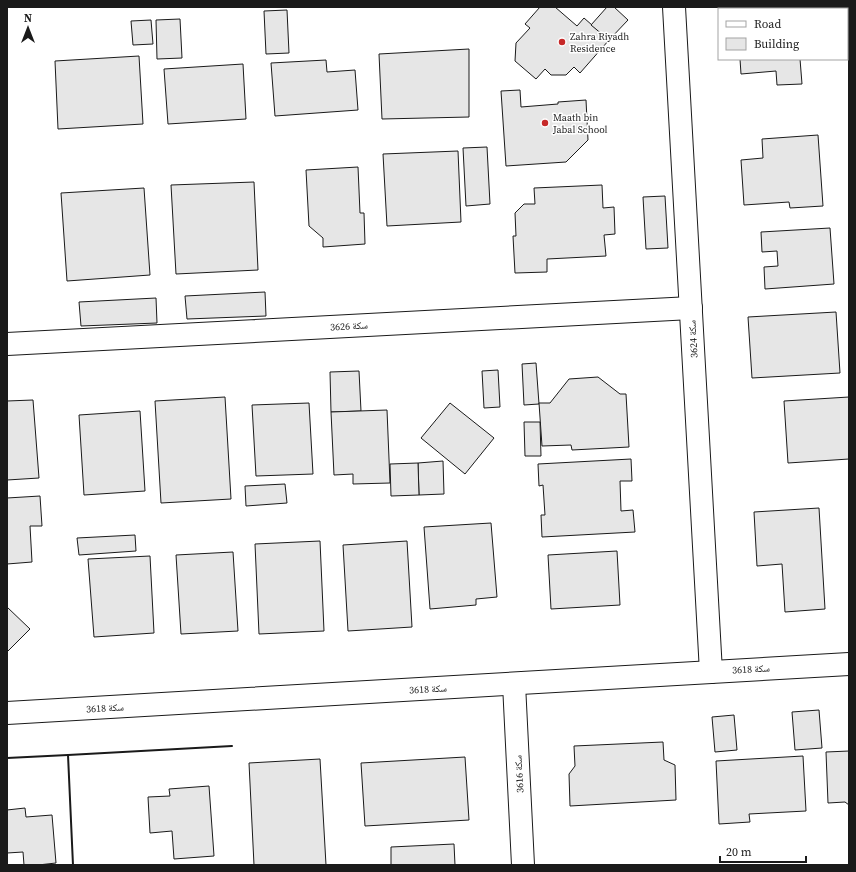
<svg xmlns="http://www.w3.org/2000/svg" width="856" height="872" font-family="'Source Serif 4','Noto Naskh Arabic',serif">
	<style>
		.building { fill: #e6e6e6; stroke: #1a1a1a }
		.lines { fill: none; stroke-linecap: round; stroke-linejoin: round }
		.street-casing { stroke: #1a1a1a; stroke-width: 24 }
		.street { stroke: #fff; stroke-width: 22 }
		.wall { stroke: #1a1a1a; stroke-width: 2 }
		.poi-dot { fill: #c62828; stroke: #fff; stroke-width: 1.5 }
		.labels { text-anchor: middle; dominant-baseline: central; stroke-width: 3; stroke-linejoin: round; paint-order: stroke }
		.poi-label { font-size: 10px; fill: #1a1a1a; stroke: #fff; text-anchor: start }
		.street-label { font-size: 10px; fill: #1a1a1a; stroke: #fff }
	</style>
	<rect width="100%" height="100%" fill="#fff"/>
	<g class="building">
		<polygon points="540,7 555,7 577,26 584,18 609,40 580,73 574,67 566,75 551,75 545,69 536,79 515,61 516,43 530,28 525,24"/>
		<polygon points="607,7 614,7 628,20 609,40 591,25"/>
		<polygon points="287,10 289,53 266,54 264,11"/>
		<polygon points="180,19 182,58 157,59 156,20"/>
		<polygon points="151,20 153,44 133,45 131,21"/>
		<polygon points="469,49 469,117 382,119 379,54"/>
		<polygon points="139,56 143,124 58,129 55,61"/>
		<polygon points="740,59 800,59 802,84 777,85 776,71 741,74"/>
		<polygon points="326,60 327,72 355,70 358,110 275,116 271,63"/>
		<polygon points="243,64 246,119 168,124 164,69"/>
		<polygon points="520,90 521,107 558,104 558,102 586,100 588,140 566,162 506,166 501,91"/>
		<polygon points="818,135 823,206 790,208 789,202 744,205 741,160 763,158 762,139"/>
		<polygon points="487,147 490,204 466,206 463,148"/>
		<polygon points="458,151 461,222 387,226 383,154"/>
		<polygon points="358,167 360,213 364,213 365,244 323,247 323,238 309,226 306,170"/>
		<polygon points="254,182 258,270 176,274 171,185"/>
		<polygon points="602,185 603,208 614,207 615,234 604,235 606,256 547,259 547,272 515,273 513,236 516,236 515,213 524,204 535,204 534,188"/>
		<polygon points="144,188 150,275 67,281 61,193"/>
		<polygon points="665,196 668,248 646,249 643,197"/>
		<polygon points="830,228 834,284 765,289 764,267 778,266 777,251 762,252 761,232"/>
		<polygon points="265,292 266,316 187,319 185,296"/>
		<polygon points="156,298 157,323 81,326 79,302"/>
		<polygon points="836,312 840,373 752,378 748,317"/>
		<polygon points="536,363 539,404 524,405 522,364"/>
		<polygon points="498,370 500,407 484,408 482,371"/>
		<polygon points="359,371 361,411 331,412 330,372"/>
		<polygon points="598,377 620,394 626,394 629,447 572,450 571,445 542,446 539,403 550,403 569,379"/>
		<polygon points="225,397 231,499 161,503 155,401"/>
		<polygon points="849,397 849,459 788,463 784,401"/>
		<polygon points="33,400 39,478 7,480 7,401"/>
		<polygon points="309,403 313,474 256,476 252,405"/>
		<polygon points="450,403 494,438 465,474 421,438"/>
		<polygon points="387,410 390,483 353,484 353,474 334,475 331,412"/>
		<polygon points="140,411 145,491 84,495 79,415"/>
		<polygon points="524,422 540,422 541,456 525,456"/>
		<polygon points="631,459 632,481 620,481 621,511 633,510 635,532 542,537 541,515 545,515 543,485 539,486 538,464"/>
		<polygon points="443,461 444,494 419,495 418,463"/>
		<polygon points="418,463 419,495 391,496 390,464"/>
		<polygon points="285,484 287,503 246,506 245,486"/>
		<polygon points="40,496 42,526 30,526 32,562 7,564 7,498"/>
		<polygon points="819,508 825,609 785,612 782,564 757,566 754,512"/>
		<polygon points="491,523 497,597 476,599 476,605 430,609 424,527"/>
		<polygon points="135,535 136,551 79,555 77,538"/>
		<polygon points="320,541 324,631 259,634 255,544"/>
		<polygon points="407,541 412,627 348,631 343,545"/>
		<polygon points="617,551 620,605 551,609 548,555"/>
		<polygon points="233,552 238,631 181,634 176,555"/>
		<polygon points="150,556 154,633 94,637 88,559"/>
		<polygon points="7,607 30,629 7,652"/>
		<polygon points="819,710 822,748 795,750 792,712"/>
		<polygon points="734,715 737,750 715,752 712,717"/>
		<polygon points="663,742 664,760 675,765 676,800 570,806 569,774 575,766 574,746"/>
		<polygon points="849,751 849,805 845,802 828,803 826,752"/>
		<polygon points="803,756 806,811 749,814 750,822 719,824 716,761"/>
		<polygon points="465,757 469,820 365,826 361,763"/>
		<polygon points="320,759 326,865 254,865 249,763"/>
		<polygon points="209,786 214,856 174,859 172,831 150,833 148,797 170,796 169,789"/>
		<polygon points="25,808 26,817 52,815 56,863 38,865 24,865 23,852 7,853 7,810"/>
		<polygon points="454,844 455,865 391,865 391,847"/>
	</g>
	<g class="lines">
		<defs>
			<g id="street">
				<polyline points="674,7 711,672"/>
				<polyline points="7,344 691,308"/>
				<polyline points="514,684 523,865"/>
				<polyline points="7,713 849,664"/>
			</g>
		</defs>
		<use href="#street" class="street-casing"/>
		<use href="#street" class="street"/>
		<g class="wall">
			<polyline points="7,758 68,755"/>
			<polyline points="73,865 68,755 232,746"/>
		</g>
	</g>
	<g class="poi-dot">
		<circle cx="562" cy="42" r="4"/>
		<circle cx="545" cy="123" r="4"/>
	</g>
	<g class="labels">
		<g class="poi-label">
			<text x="570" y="36">Zahra Riyadh<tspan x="570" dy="12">Residence</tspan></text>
			<text x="553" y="117">Maath bin<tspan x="553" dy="12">Jabal School</tspan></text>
		</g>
		<g class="street-label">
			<text transform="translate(349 326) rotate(-3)">سكة 3626</text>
			<text transform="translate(693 339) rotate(-93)">سكة 3624</text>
			<text transform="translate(751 669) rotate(-3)">سكة 3618</text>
			<text transform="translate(428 689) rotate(-3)">سكة 3618</text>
			<text transform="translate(105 708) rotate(-3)">سكة 3618</text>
			<text transform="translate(519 774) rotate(-93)">سكة 3616</text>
		</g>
	</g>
	<rect width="856" height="872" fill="none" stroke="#1a1a1a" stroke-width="16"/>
	<rect x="718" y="8" width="130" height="52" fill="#ffffff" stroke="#a3a3a3"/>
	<rect x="726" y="21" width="20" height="6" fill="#ffffff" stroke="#a3a3a3"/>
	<text x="754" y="28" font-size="12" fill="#1a1a1a">Road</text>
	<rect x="726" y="38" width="20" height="12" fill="#e6e6e6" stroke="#a3a3a3"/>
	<text x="754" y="48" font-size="12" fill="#1a1a1a">Building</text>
	<g transform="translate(28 28)" stroke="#ffffff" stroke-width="3" paint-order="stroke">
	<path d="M0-3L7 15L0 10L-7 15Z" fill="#1a1a1a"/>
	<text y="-6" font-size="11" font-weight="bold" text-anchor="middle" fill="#1a1a1a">N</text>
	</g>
	<path d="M720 856v6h86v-6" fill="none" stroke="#1a1a1a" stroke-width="2"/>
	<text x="726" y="856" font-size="12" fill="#1a1a1a" stroke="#ffffff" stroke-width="3" paint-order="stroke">20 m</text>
</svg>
